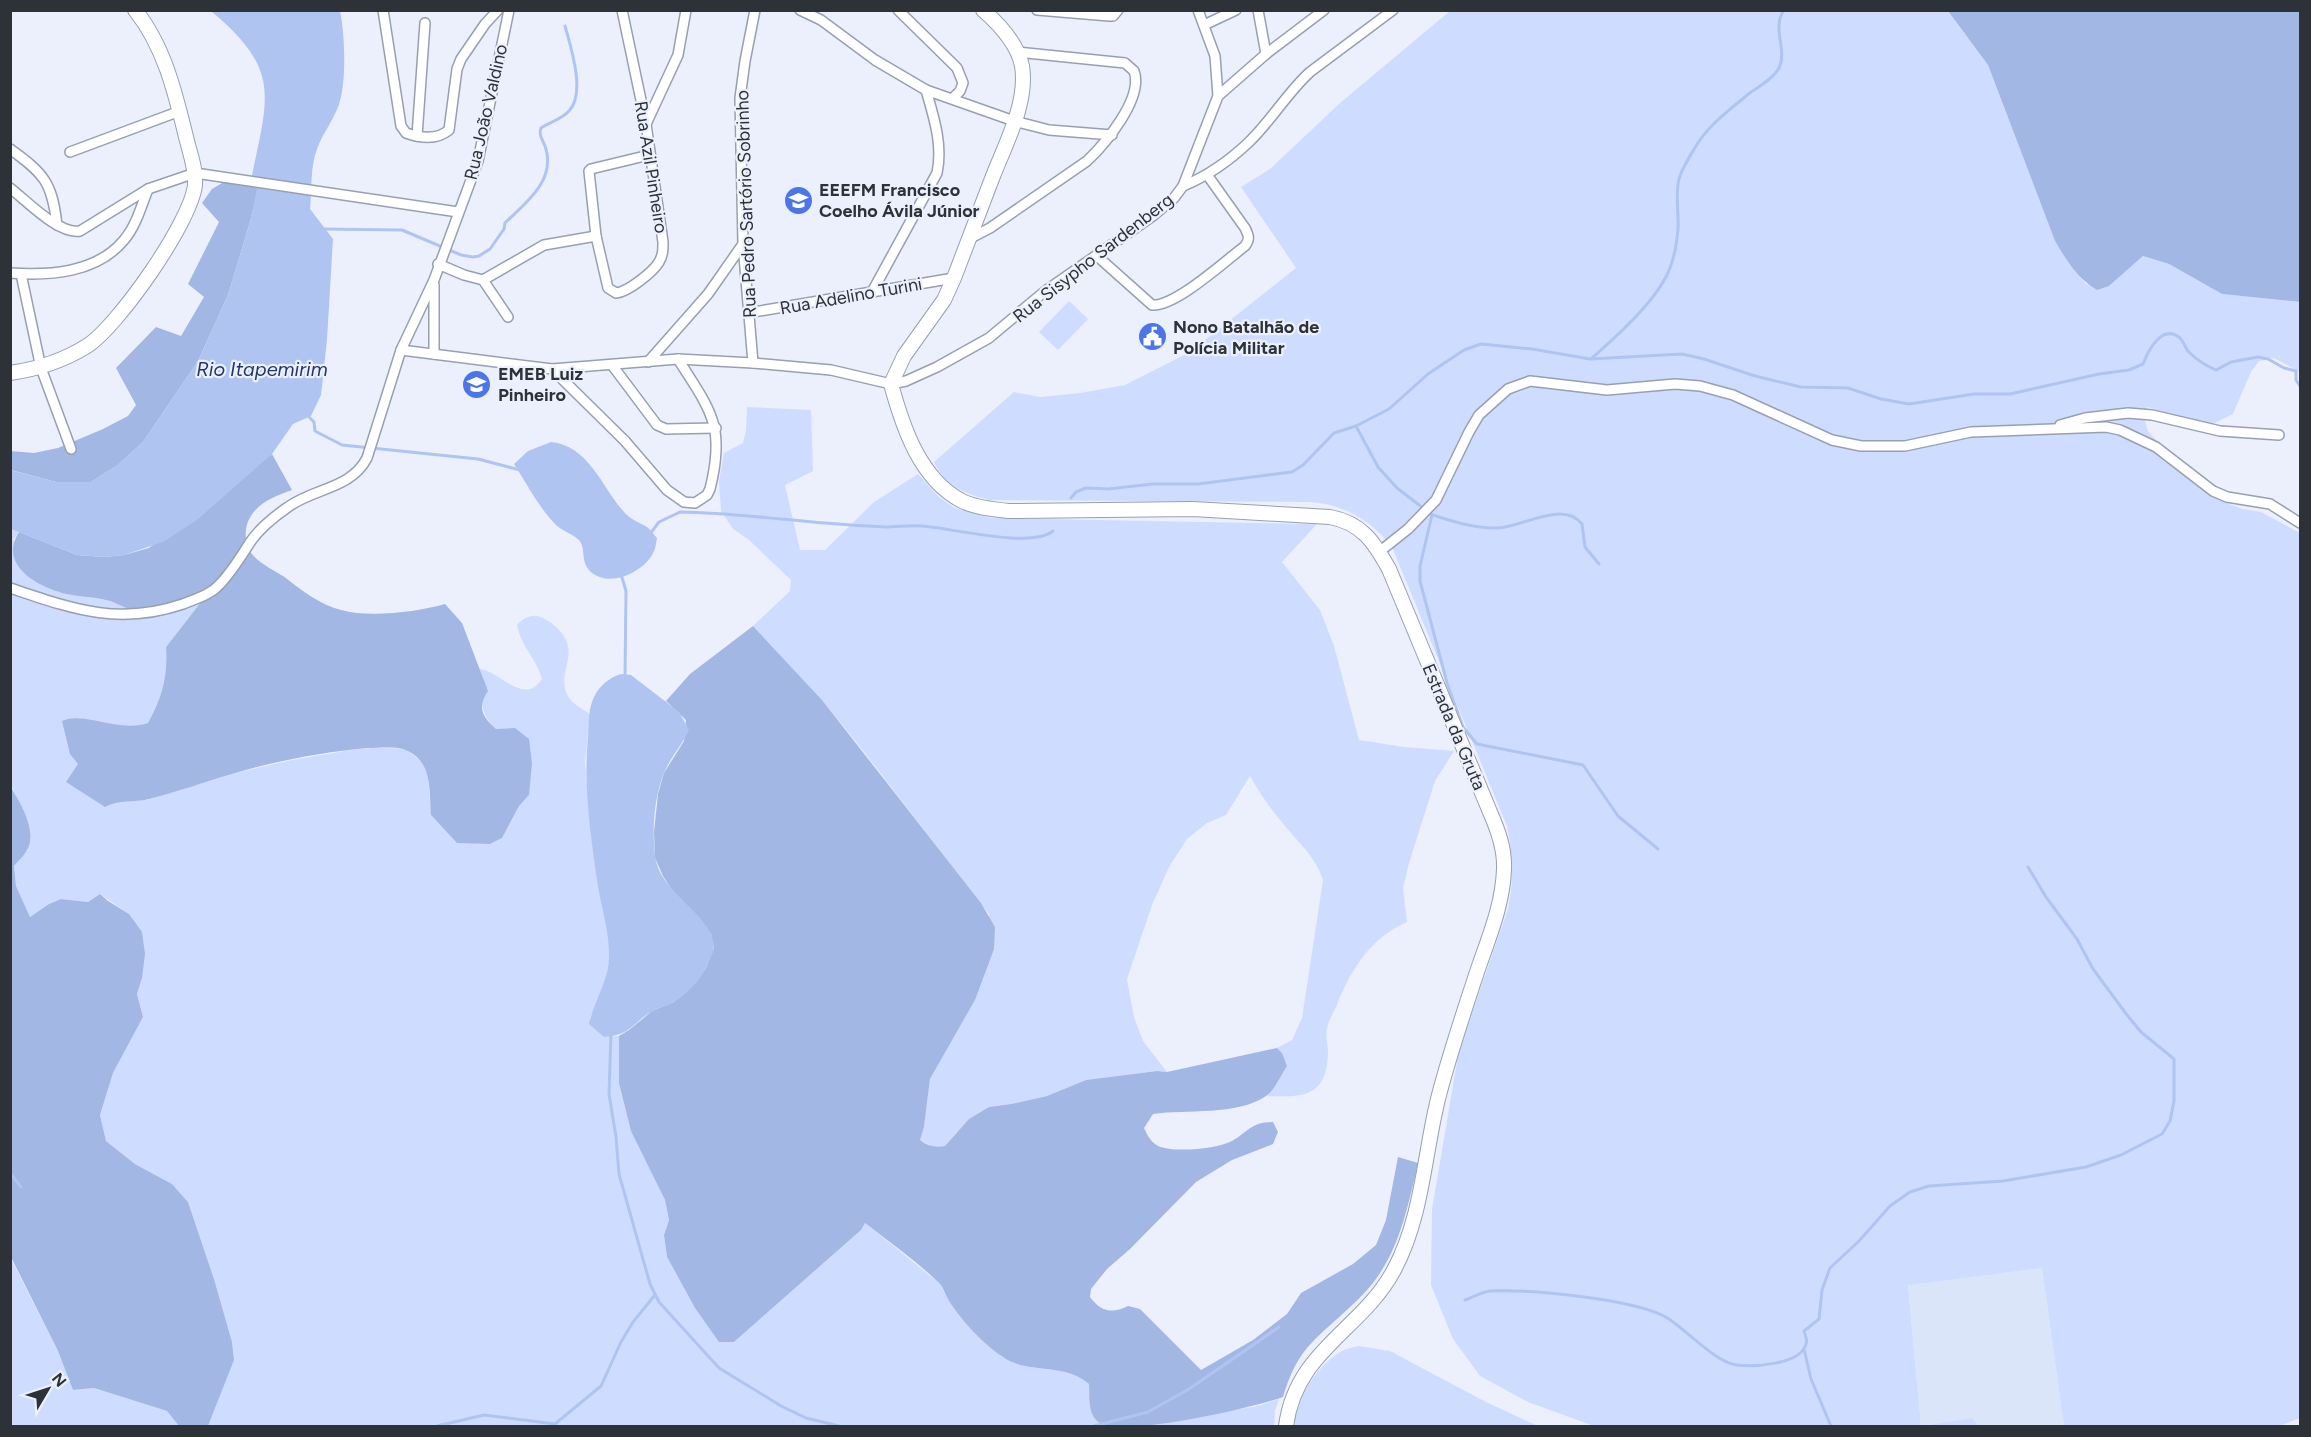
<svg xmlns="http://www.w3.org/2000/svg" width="2311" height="1437" font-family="Figtree,sans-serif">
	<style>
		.built { fill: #dbe5fa }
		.green { fill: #ceddff }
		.forest { fill: #a3b7e4 }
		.water { fill: #b0c4f2 }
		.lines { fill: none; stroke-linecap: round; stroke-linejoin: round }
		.stream { stroke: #b0c4f2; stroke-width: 3 }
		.street-casing { stroke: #979fb1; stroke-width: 12 }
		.secondary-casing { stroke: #979fb1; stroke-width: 16 }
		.street { stroke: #fff; stroke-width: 9 }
		.secondary { stroke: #fff; stroke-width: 14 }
		.labels { text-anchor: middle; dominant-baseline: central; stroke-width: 4.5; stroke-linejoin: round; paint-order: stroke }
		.street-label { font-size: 18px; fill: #2d3138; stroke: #ebf0fc }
		.poi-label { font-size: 18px; font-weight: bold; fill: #2d3138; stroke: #ebf0fc; text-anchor: start }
		.water-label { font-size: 20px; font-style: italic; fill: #22376e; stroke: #ebf0fc }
	</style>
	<rect width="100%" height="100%" fill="#ebf0fc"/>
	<polygon class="built" points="2042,1268 2064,1426 1979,1426 1972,1418 1921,1426 1908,1284"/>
	<g class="green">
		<path d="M1450,11H1948L1988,65L2055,241L2068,262L2086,284L2109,286L2143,256L2169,264L2222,294L2300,302V372L2274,358L2259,361L2251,372L2233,414L2213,424L2192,423L2148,407L2143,414L2148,431L2153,437L2170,456L2217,499L2242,509L2261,512L2300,533V1418L2280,1426H2064L2042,1268L1908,1285L1921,1426L1972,1418L1979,1426H1594L1528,1402L1480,1376L1453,1339L1431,1285L1432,1209L1459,1050L1508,909C1514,881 1513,854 1507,826L1392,547C1371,520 1344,504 1309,502L989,500C965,494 945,485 934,462L1014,392L1040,397L1080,393L1125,385L1190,352L1296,268L1241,187L1270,169L1340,103Z"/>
		<polygon points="1069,301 1088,319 1058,350 1039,332"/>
		<path d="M747,407L811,410L813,471L785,485L800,550H825L874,502L918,474L939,497L955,508L990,518L1317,524L1282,562L1320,610L1334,646L1359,740L1404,747L1454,751L1435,781L1409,863L1403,888L1407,922C1370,938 1350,971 1336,1007C1333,1014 1328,1021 1327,1029C1325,1036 1328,1044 1328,1051C1328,1096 1304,1098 1267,1096L1279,1081L1282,1053L1277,1048L1292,1040L1302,1018L1323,880C1316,858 1300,844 1285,826C1272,811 1260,794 1250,776L1226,815L1207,823L1187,839L1169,867L1152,905L1127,979L1134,1017L1143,1041L1167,1072L1157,1071L1086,1080L1047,1096L1011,1104L989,1107L956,1133L946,1146L936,1148L919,1140L924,1127L930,1079L975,1000L989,914L861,748L822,700L753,626L790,591L791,580L749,540L733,529L721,511L719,481L724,453L743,443L746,430Z"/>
		<path d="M11,529L19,532L13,540L56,591L110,601L138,611L213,587L166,647C168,676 162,698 148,723C126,730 101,723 79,718L114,802L147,800L236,773L292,760L357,749L386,747L407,750L422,762L428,775L431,815L457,842L490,844L502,838L519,806L529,795L515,728L496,729C477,712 482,693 480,669C500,671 524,707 542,679C537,660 521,646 517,625C522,619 529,615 537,616C545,618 554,624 560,631C580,654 558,669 566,692C570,703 581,708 590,714L585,762L592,841L598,887L608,929L610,957L605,981L590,1018L604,1037L619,1036V1083L654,1176L665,1200L669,1220L664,1235L667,1257L695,1308L719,1341L734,1342L861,1230L865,1223L939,1283L950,1302L979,1337L1002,1357L1029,1367L1064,1371L1081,1376L1089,1384L1090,1393L1109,1426H1113H208L234,1359L232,1342L214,1279L188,1202L172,1184L135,1164L106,1141L100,1115L113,1073L143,1017L137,994L142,978L129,914L100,894L88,902L61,899L49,904L30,917L16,886L14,866L28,850L21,806L11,786Z"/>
		<polygon points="10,1257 58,1351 73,1390 94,1388 167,1411 179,1426 11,1426"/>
		<path d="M1359,1346L1390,1351L1486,1402L1538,1426H1291C1294,1401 1320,1361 1344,1350C1349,1348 1354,1347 1359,1346Z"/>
		<polygon points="1279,1399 1275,1411 1274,1426 1134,1426 1258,1406"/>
	</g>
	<g class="forest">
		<path d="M1948,11H2300V302L2222,294L2169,264L2143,256L2109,286L2097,290C2078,279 2066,260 2055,241L1988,65Z"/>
		<polygon points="227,180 259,184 250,222 228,295 198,361 143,442 118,465 91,482 56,482 11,470 10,451 34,453 58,448 103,429 128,416 136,405 116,368 156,327 181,336 204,297 188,284 219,222 202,203 212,189"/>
		<path d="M272,454L292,490C272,497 250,506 246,529C245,538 246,547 252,554C260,564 275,571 286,578C302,591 321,605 341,610C370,618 416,612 445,604L462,623L488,691C477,707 482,717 496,729L515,728L529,739L532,763L529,795L519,806L502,838L490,844L457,843L431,815C429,792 433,763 408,751C396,745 379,748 367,748C323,752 275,761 232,774C205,782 177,792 149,799C134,803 119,799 105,807L66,782L78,764L70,754L62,721C85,711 117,733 148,723C162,698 168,676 166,647L212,588C201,593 147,612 137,611C128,610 119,604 110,601C93,596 73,597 56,591C30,582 0,562 19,532L77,555L104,557L124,555L149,548Z"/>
		<path d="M753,626L822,700L981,903L995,927L994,949L975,1000L930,1079L924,1127L920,1140C927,1146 936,1148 945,1146L969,1119L989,1107L1011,1104L1047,1096L1086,1080L1157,1071L1167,1072L1277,1048L1282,1053L1287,1066C1281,1075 1275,1090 1266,1096C1237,1116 1187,1109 1153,1114L1144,1128C1147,1135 1151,1142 1158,1146C1174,1153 1217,1149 1232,1141C1248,1132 1251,1122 1273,1122L1278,1132L1273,1144L1232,1160L1196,1182L1130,1249L1107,1269L1091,1289L1090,1297C1101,1312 1112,1314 1128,1306L1140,1309L1201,1370L1253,1340L1287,1314L1301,1293L1353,1264L1376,1245L1386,1220L1398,1157L1418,1163C1408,1206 1400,1248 1373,1283C1354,1307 1327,1325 1307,1348C1295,1362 1288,1380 1283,1397C1252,1408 1126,1437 1100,1423C1087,1415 1090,1397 1089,1384C1065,1362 1029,1375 1003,1357C983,1344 962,1321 949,1301C945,1294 943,1286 937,1281C915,1260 889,1242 865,1223L861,1230L734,1342H719L695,1308L667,1257L664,1235L669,1220L665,1200L631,1131L619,1083V1036L629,1030L652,1011L674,1002L697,981L706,968L714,948L711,934L672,890L663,876L655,858L654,832L658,794L664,773L684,741L686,720L666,701L690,674Z"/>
		<path d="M10,786C20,802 39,833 26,852C23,857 18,861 14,866L16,886L30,917L49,904L61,899L88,902L100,894L108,901L129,914L142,932L145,954L142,978L137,994L143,1017L113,1073L100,1115L106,1141L135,1164L172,1184L188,1202L214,1279L232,1342L234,1360L208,1426H179L167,1411L94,1388L73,1390L58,1351L11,1257Z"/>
	</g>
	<g class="water">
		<path d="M211,11H340C345,34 347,85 338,107C332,122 322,135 317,149C310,167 312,190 310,209L333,239L327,340L321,395L311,416L293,424L272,454L197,520L163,542L124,555L104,557L77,555L11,529L10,470L56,482H91L118,465L143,442L198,361L228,295L250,222L258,184L252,175C269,94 280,69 211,11Z"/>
		<path d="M551,442C589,446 601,486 624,512C631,520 639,522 647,527C651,530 654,535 657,538C656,542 656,547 654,551C646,571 611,588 592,573C579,562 587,550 579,540C573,534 562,531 556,525C539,508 527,484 514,464L528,451Z"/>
		<path d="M621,674L631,675L679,712L689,730C682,745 670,758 664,773C654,798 652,829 655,855C658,892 710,912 714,945C714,951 711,957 708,963C703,977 686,996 672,1003C667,1006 661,1007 655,1010C633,1020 634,1035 604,1037L589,1024C594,1000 610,979 609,954C609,931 602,910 598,887C591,838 583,786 588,737C589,724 588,709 594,697C599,686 610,677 621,674Z"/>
	</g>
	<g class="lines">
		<g class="stream">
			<path d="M321,229L402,230L461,255L473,257L479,256L490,249L504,229L505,223C525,203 555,182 546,149C544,141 538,136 541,128C550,122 562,119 569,111C586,93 571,48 565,26"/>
			<path d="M1592,358C1617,336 1661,297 1671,265C1675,254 1677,241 1678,229C1679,213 1675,195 1679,179C1682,168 1690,156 1696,146C1709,124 1732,108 1751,92C1760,86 1774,78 1779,68C1788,49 1771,29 1784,10"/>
			<polyline points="306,414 314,422 315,431 342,445 478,459 520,470"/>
			<polyline points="1356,426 1378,467 1397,488 1423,508"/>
			<path d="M1071,498L1076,492L1086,488L1108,489L1153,484H1198L1292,472L1303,465L1334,433L1356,426L1389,409L1428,374L1464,350L1481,344L1532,349L1590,359L1682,354L1704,359L1755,376L1801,387L1848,388L1881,399L1909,404L1974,394H2010L2099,374L2129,370L2143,364C2148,351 2162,323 2180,338C2185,343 2185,350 2191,354C2198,361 2207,366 2216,370L2231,362L2258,357L2268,359L2284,368L2296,371V380L2300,386"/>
			<path d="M1430,514C1451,521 1476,529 1498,528C1522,527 1563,500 1582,524L1585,547L1599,564"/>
			<polyline points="1432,515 1420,566 1420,581 1447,683 1463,727 1477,744 1583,765 1618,816 1658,849"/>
			<path d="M650,534L659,522L680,512C748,513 817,525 886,527C898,527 910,525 922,526C952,528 1031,549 1053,531"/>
			<polyline points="621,574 626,591 625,677"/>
			<polyline points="611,1034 609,1094 616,1137 619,1174 650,1284 659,1302 719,1368 781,1406 806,1418 839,1426"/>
			<polyline points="10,1173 21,1187"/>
			<path d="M1465,1300C1473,1297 1482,1292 1490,1291C1528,1289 1639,1299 1669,1319C1687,1331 1717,1363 1736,1365C1753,1367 1801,1365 1806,1344C1808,1340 1805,1335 1804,1331L1819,1319L1822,1290L1830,1268L1859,1241L1890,1206L1910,1192L1929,1186L2003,1181L2086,1167L2121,1155L2162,1134L2170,1121L2174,1101V1059L2141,1032L2127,1015L2093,969L2077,939L2046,897L2028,867"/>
			<polyline points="1804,1349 1811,1379 1831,1426"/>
			<polyline points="437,1426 484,1415 555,1424 601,1386 621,1342 633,1322 655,1295"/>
			<polyline points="1094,1426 1148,1412 1189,1389 1279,1327"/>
		</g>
		<defs>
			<g id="street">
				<path d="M383,10L401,126L406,133C420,138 437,140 449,130L457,69L461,59L485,24L498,10"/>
				<path d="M622,10L646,124L663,242C663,250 663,255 659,262C653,272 628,292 616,293L608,288L596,236L589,171L591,169L649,155"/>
				<polyline points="800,10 821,20 875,60 926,90 1014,121 1049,130 1112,135"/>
				<polyline points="898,10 957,68 963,83 960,91 953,98"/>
				<polyline points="1037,10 1109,16 1113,16 1118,10"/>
				<polyline points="1198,10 1215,56 1218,96"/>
				<polyline points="1258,10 1266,54"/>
				<polyline points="1204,25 1236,10"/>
				<polyline points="646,124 678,55 686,10"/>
				<polyline points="417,136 425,23"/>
				<path d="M10,149C45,174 52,183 57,225"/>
				<polyline points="70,152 180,111"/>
				<path d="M1183,186C1208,176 1229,161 1249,142C1271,121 1287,93 1310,72L1393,10"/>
				<path d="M10,188C27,201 59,235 80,231L148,189L195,173L458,212"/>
				<path d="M969,239L990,228L1087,161C1105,144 1144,98 1134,71L1125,63L1017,52"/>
				<path d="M1097,256L1152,305C1175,307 1225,261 1245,246C1250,239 1249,236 1245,228L1208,176"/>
				<polyline points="438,264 464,275 483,280 508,317"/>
				<path d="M10,273C50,276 97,273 124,240C136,226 141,207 148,189"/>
				<polyline points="21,274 41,368 71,449"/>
				<polyline points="483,280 544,245 596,236"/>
				<polyline points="434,285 434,354"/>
				<path d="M872,292L937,173C943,145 934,118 926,90"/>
				<polyline points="748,313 954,278"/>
				<polyline points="401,350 552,369 678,359 753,363 831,370 891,384 906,381 937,367 989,338 1044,292 1154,215 1174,198 1183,186 1218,96 1266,54 1324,10"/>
				<polyline points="648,362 708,294 743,244"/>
				<polyline points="753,363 743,244 740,98 745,61 755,10"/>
				<polyline points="612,365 657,425 666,429 716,428"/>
				<path d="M552,369L625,441L667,490L684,502L695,503L707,495L710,489C726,425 710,410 678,359"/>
				<polyline points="2060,425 2085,418 2128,413 2152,415 2220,431 2279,435"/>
				<polyline points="1379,552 1408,529 1436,500 1469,432 1479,415 1508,389 1530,381 1607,390 1675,384 1700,386 1733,395 1832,440 1861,446 1905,446 1971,432 2106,427 2120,430 2156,447 2213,491 2227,497 2270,504 2300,523"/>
				<path d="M10,588C73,609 118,626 183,604C195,599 210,595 219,585C232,572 241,556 251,541C260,528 275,516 288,507C314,488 351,489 367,458L401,350L434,280L478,161L509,10"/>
			</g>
			<g id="secondary">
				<path d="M983,10C999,24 1018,45 1022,66C1028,102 1006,143 993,176C980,210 967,244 954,278L944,300L904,356L891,384C903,428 920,479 962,501C976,508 993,509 1008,511L1193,509L1330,517C1362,523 1374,542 1389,569L1490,812C1498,830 1505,849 1504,869C1503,904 1489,937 1478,969C1464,1011 1450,1053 1439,1095C1424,1153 1423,1216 1394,1270C1362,1330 1296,1350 1286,1426"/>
				<path d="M10,373C38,369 63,361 87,346C118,326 191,222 195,185C196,170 191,156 187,141C176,96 165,47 135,10"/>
			</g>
		</defs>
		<use href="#street" class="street-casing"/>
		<use href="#secondary" class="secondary-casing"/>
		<use href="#street" class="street"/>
		<use href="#secondary" class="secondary"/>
	</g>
	<defs>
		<symbol id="school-disc" viewBox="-11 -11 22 22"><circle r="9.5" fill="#4c76e8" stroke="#ebf0fc"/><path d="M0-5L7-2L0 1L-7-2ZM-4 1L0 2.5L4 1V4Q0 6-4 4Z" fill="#fff"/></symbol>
		<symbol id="civic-disc" viewBox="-11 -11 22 22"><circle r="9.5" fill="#4c76e8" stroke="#ebf0fc"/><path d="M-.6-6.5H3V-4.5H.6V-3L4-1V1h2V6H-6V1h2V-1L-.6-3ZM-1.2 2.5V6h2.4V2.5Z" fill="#fff"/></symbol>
	</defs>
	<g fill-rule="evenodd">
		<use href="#school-disc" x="782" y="184" width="33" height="33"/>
		<use href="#civic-disc" x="1136" y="320" width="33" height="33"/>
		<use href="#school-disc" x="460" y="368" width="33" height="33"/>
	</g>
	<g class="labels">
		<g class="street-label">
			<text transform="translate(486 112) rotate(-77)">Rua João Valdino</text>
			<text transform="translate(651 167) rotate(81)">Rua Azil Pinheiro</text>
			<text transform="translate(746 204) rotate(-92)">Rua Pedro Sartório Sobrinho</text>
			<text transform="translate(1093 258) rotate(-38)">Rua Sisypho Sardenberg</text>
			<text transform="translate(851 296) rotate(-10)">Rua Adelino Turini</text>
			<text transform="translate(1454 727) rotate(67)">Estrada da Gruta</text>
		</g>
		<g class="poi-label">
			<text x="819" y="190">EEEFM Francisco<tspan x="819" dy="21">Coelho Ávila Júnior</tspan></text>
			<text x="1173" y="327">Nono Batalhão de<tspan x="1173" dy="21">Polícia Militar</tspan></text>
			<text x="498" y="374">EMEB Luiz<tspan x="498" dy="21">Pinheiro</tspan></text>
		</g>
		<g class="water-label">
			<text x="262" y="369">Rio Itapemirim</text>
		</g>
	</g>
	<rect width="2311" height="1437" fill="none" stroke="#2d3138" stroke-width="24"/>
	<g transform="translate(48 1389) rotate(51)" stroke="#ebf0fc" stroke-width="4.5" paint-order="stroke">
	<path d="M0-4.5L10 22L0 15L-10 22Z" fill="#2d3138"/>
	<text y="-9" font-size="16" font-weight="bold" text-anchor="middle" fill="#2d3138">N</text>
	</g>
</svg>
